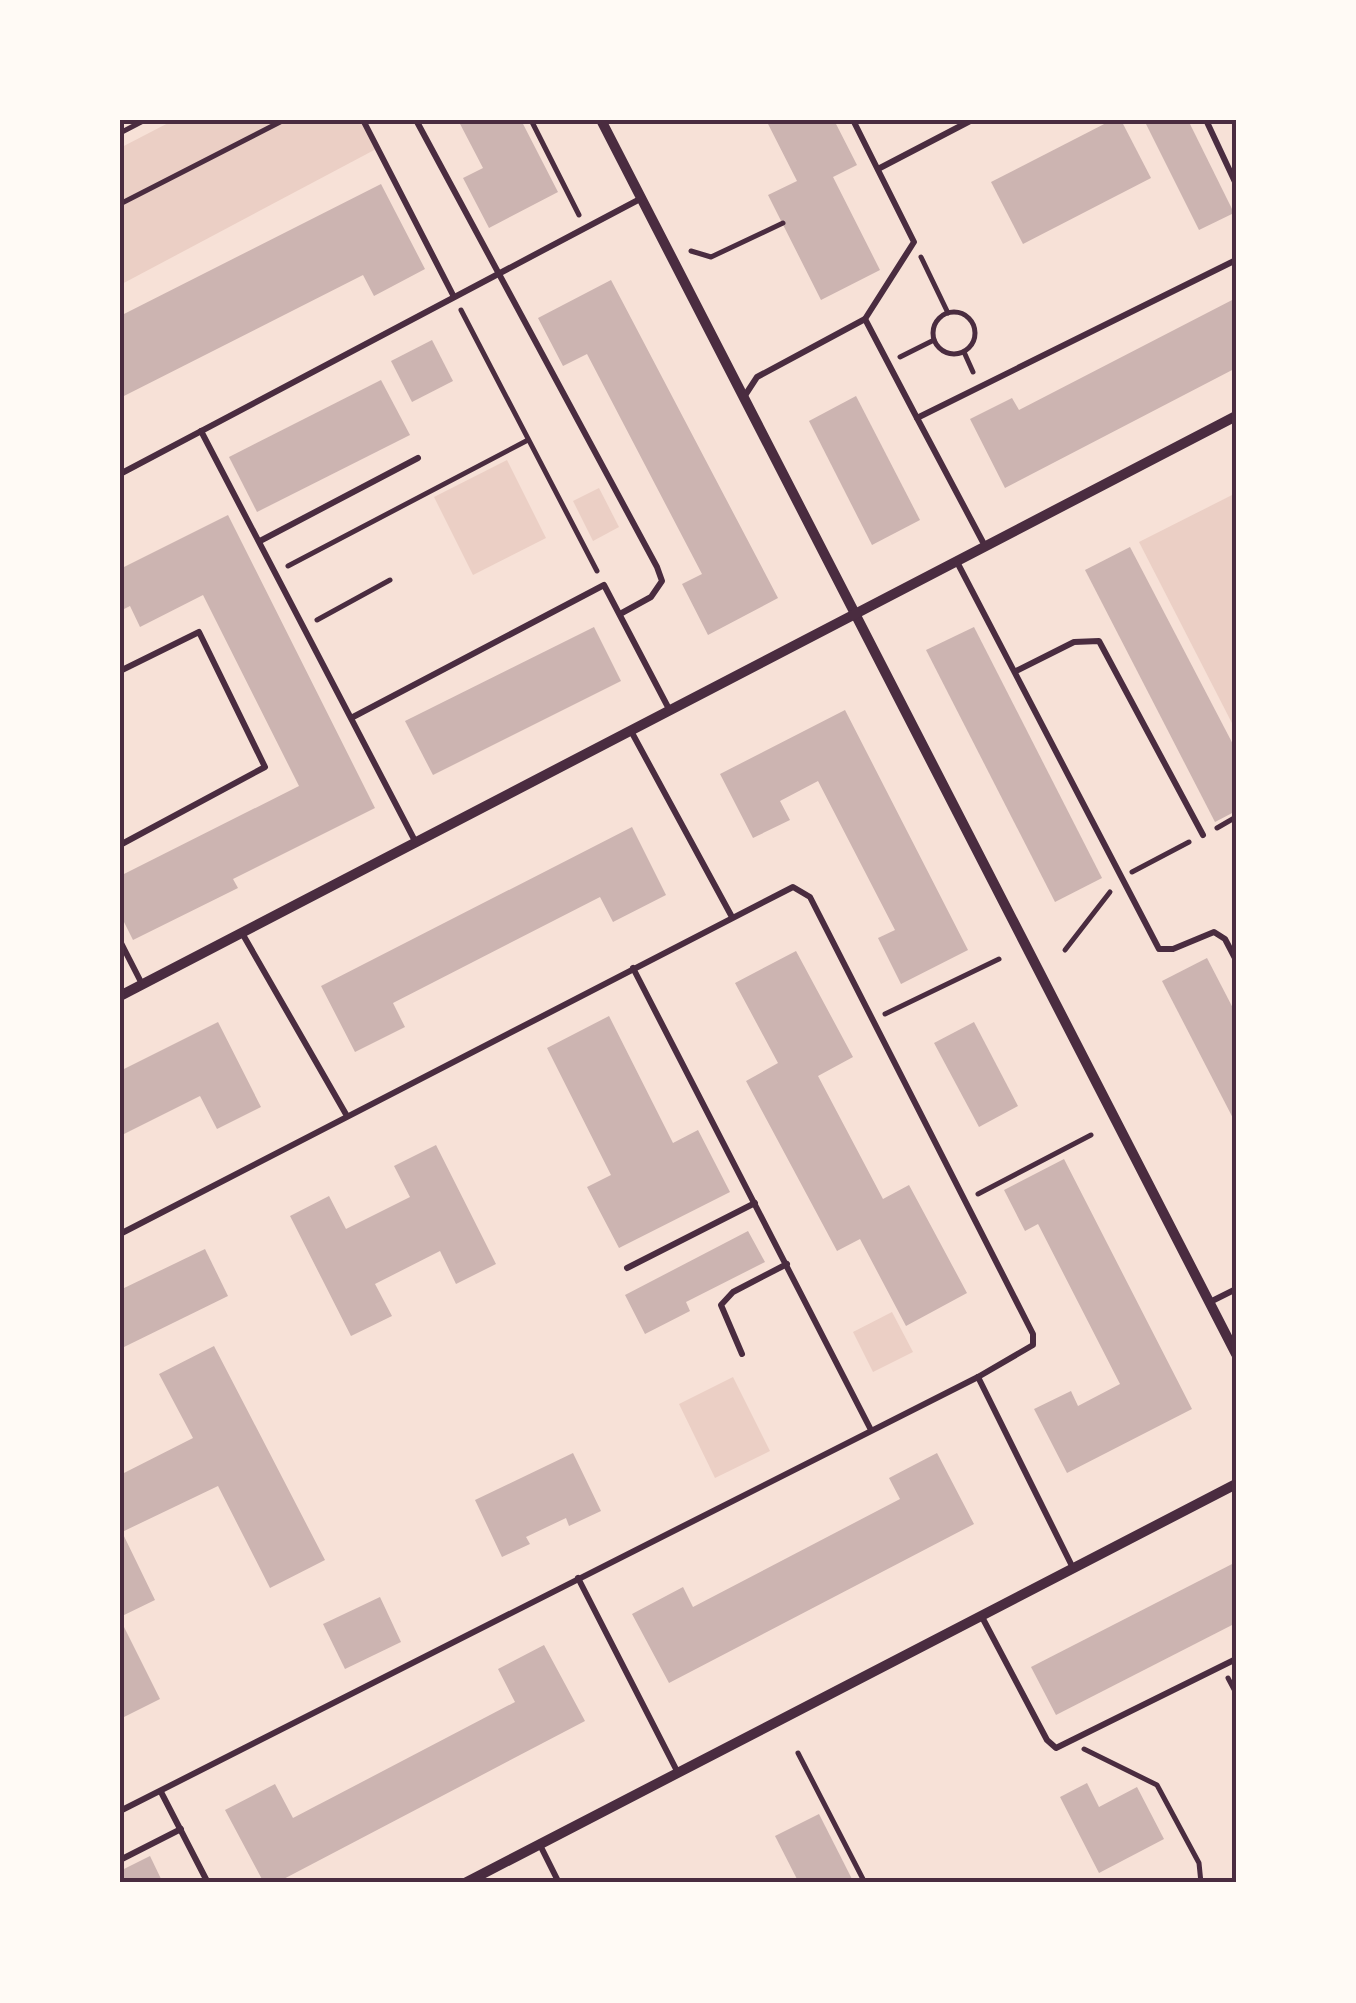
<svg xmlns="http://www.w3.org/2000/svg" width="1356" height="2003" font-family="Mulish,sans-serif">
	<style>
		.green { fill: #ebcfc5 }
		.building { fill: #ccb4b1 }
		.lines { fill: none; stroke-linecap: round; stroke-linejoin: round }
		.path { stroke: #4a2c40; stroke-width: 5 }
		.service { stroke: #4a2c40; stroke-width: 6 }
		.minor { stroke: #4a2c40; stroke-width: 10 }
		.neatline { fill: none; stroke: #4a2c40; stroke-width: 4 }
	</style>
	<rect width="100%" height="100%" fill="#f7e1d7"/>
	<g class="green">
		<polygon points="174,120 363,120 378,148 120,285 120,148"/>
		<polygon points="507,460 546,538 473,575 434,497"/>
		<polygon points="599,488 619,527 593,541 573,501"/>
		<polygon points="1236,493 1236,731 1139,542"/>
		<polygon points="892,1312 913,1352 873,1372 853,1332"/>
		<polygon points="733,1377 770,1451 715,1478 679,1404"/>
	</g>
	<g class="building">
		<polygon points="458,120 521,120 558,192 489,228 463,178 483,168"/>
		<polygon points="766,120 834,120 857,165 833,177 880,270 821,300 768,195 797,181"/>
		<polygon points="1112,120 1121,120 1151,178 1023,244 991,182"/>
		<polygon points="1144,120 1188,120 1234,213 1199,230"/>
		<polygon points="381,184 425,269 374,296 363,275 120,398 120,316"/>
		<polygon points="611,280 778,598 708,635 682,584 702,574 587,354 563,366 538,318"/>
		<polygon points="1236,298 1236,368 1005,488 970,419 1012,398 1019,410"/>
		<polygon points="432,340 453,381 412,402 391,361"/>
		<polygon points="381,380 410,435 257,512 229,457"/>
		<polygon points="856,396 920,520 872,545 809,421"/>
		<polygon points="228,515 375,808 233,879 238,888 133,940 120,914 120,876 299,786 203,595 140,627 130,606 120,611 120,569"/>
		<polygon points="1130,547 1236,750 1236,811 1215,822 1085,570"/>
		<polygon points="594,627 621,681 433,775 405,721"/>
		<polygon points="974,627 1102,878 1055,902 926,650"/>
		<polygon points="845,710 968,950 901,984 878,938 895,930 818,781 780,801 790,820 753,838 720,774"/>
		<polygon points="632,827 666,895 613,922 600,897 393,1003 405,1027 355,1052 321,986"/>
		<polygon points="796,951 853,1057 818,1076 883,1199 909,1185 967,1293 906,1326 860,1239 837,1251 746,1081 778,1063 735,983"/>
		<polygon points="1207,958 1236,1014 1236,1124 1162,981"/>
		<polygon points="609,1016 673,1143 698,1130 730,1192 619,1248 587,1187 611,1175 547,1048"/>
		<polygon points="218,1022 261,1107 217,1129 200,1096 120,1136 120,1071"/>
		<polygon points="974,1022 1018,1106 979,1127 934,1043"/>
		<polygon points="436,1145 496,1264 456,1284 440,1251 375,1284 392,1316 351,1336 290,1216 329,1196 346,1229 410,1197 394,1166"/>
		<polygon points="1064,1159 1192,1409 1067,1473 1034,1409 1071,1391 1078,1406 1120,1384 1038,1224 1025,1231 1004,1190"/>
		<polygon points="748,1231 765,1262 686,1302 690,1311 645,1334 625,1295"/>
		<polygon points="205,1249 228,1296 122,1348 120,1290"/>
		<polygon points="214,1346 325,1560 270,1588 218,1486 122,1532 155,1600 120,1617 120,1475 193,1438 159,1374"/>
		<polygon points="573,1453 601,1511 569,1526 566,1518 526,1537 530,1544 502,1557 475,1500"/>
		<polygon points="937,1453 974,1524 669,1683 632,1614 683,1587 693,1607 900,1499 889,1478"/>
		<polygon points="1236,1562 1236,1623 1056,1715 1031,1667"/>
		<polygon points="380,1597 401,1642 345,1669 323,1624"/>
		<polygon points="120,1619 160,1699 120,1719"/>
		<polygon points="544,1645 585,1721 276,1883 264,1883 225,1810 275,1784 293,1818 515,1702 498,1669"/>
		<polygon points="1087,1783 1099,1807 1137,1787 1164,1839 1099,1873 1060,1797"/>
		<polygon points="819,1814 854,1883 799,1883 775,1836"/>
		<polygon points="150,1856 163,1883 120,1883 120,1871"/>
	</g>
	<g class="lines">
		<g class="path">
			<polyline points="531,120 579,215"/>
			<polyline points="120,133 145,120"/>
			<polyline points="120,204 284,120"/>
			<polyline points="691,251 711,257 783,223"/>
			<polyline points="921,257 948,313"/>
			<polyline points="461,310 597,571"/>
			<circle cx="954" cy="333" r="21"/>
			<polyline points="964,352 973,372"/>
			<polyline points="900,357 934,340"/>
			<polyline points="288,566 528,440"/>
			<polyline points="317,620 390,580"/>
			<polyline points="1217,828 1236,817"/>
			<polyline points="1132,872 1189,842"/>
			<polyline points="1065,950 1110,892"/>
			<polyline points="885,1014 999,959"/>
			<polyline points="978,1194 1091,1135"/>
			<polyline points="1228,1678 1236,1693"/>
			<polyline points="1084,1749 1157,1785 1199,1863 1201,1883"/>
			<polyline points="798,1753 865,1883"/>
		</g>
		<g class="service">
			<polyline points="363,120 453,295"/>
			<polyline points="416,120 657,567 662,581 651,597 620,614"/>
			<polyline points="1206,120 1236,184"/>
			<polyline points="878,169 972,120"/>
			<polyline points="865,319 917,418"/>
			<polyline points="744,397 757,377 865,319 914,242 853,120"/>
			<polyline points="201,431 415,841"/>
			<polyline points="120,474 640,199"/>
			<polyline points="260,541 418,458"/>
			<polyline points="985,546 917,418 1236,260"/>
			<polyline points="957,562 1159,949 1173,949 1214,932 1225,939 1236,960"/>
			<polyline points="120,671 199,632 265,767 120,845"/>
			<polyline points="1016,671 1074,642 1099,641 1203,835"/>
			<polyline points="353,717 604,585 669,709"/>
			<polyline points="631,731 732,917"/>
			<polyline points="242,933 347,1116"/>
			<polyline points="120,941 142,984"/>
			<polyline points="633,968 871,1430"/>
			<polyline points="120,1234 793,887 810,897 1033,1334 1033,1345 978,1377 120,1811"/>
			<polyline points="627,1268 755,1203"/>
			<polyline points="1210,1302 1236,1289"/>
			<polyline points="742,1354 721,1305 733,1292 787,1264"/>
			<polyline points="978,1377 1073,1568"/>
			<polyline points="578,1578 678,1773"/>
			<polyline points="982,1617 1047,1740 1056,1748 1236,1659"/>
			<polyline points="161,1792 208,1883"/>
			<polyline points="540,1845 559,1883"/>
			<polyline points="120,1860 181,1829"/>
		</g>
		<g class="minor">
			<polyline points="601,120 1236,1354"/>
			<polyline points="120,996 1236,416"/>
			<polyline points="465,1883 1236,1484"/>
		</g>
	</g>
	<rect width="1356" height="2003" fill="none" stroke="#fffaf5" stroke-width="245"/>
	<rect x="122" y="122" width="1112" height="1758" class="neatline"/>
</svg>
